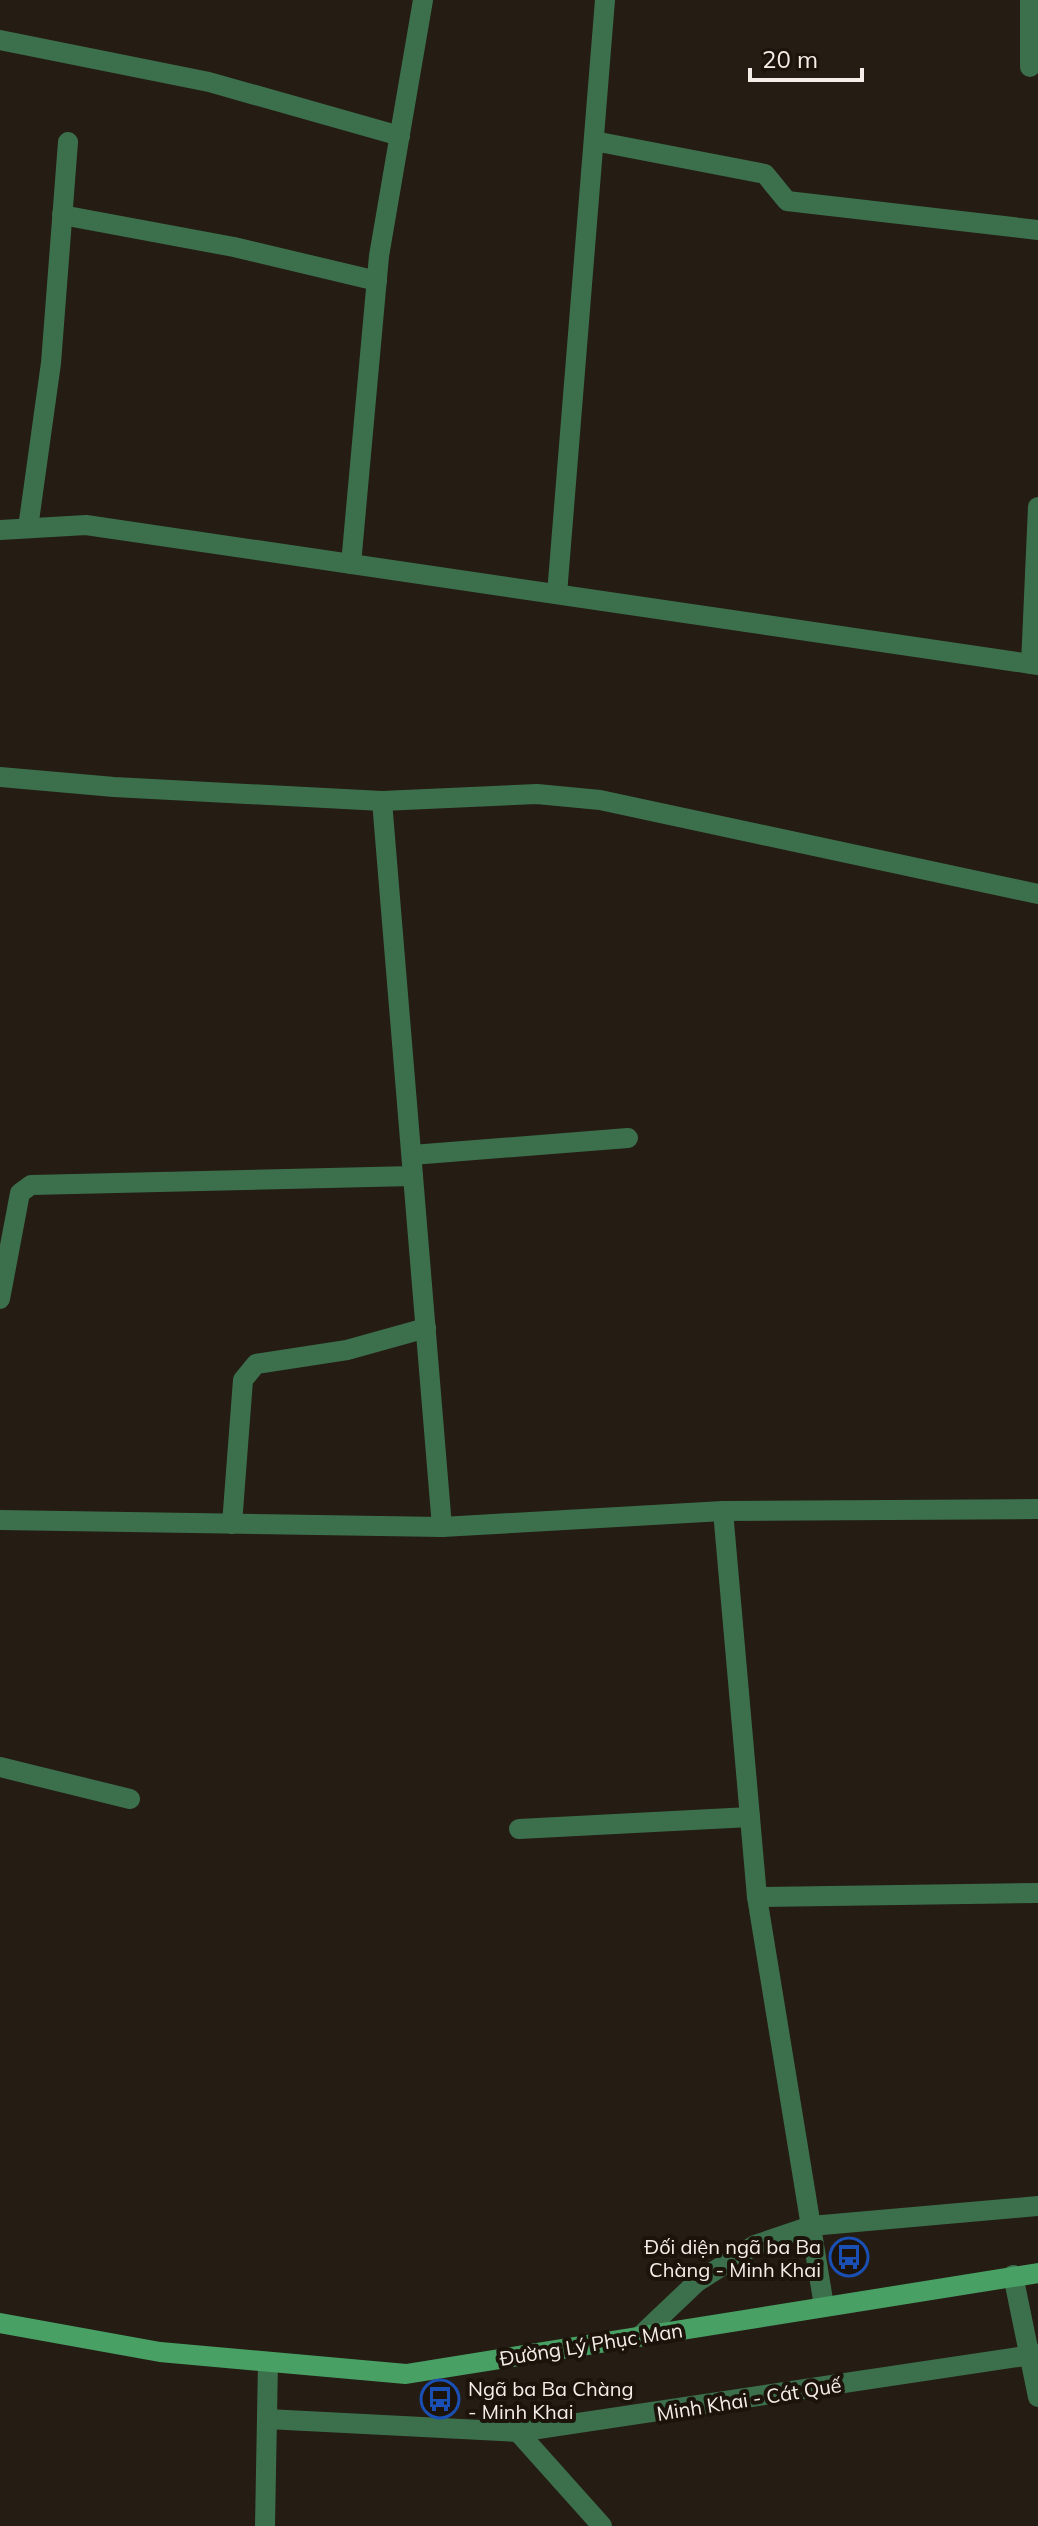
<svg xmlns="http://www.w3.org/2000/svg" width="1038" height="2526" font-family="Mulish,sans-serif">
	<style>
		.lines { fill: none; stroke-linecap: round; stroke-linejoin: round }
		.service { stroke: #3c704c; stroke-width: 20 }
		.minor { stroke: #3c704c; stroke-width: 20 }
		.secondary { stroke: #48a065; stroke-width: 20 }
		.labels { text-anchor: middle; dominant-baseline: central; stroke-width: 8; stroke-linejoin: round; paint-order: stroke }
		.poi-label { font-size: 20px; fill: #f5eee8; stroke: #1c130a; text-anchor: end }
		.street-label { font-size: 20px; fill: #f5eee8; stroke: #1c130a }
	</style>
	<rect width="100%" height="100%" fill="#251c13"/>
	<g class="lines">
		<g class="service">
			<polyline points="412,1155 628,1138"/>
			<polyline points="0,1299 20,1193 31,1185 413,1176"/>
			<polyline points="232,1524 243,1380 256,1364 347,1350 426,1328"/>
			<polyline points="0,1767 130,1799"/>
			<polyline points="519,1829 750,1817"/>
		</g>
		<g class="minor">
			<polyline points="1030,0 1030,67"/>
			<polyline points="0,40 209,82 400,136"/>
			<polyline points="594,141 765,174 787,201 1038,230"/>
			<polyline points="62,215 234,247 377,281"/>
			<polyline points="28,528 51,363 68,142"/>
			<polyline points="0,530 86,525 1038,665"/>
			<polyline points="351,564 379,256 423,0"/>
			<polyline points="557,594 605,0"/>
			<polyline points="1031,664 1038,507"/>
			<polyline points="0,777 114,787 382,801 537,794 600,800 1038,894"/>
			<polyline points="382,801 442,1527"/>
			<polyline points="723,1511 757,1897 824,2306"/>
			<polyline points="0,1520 442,1527 723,1511 1038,1509"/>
			<polyline points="757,1897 1038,1893"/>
			<polyline points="1013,2275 1038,2397"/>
			<polyline points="639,2337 697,2282 755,2245 811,2226 1038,2206"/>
			<polyline points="267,2419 518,2432 1038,2354"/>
			<polyline points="518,2432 602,2526"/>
			<polyline points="265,2526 268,2362"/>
		</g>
		<polyline class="secondary" points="0,2323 160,2352 406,2374 1038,2273"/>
	</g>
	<defs>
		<symbol id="bus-ring" viewBox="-11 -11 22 22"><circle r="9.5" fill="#1c130a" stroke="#1a4fb4" stroke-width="1.5"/><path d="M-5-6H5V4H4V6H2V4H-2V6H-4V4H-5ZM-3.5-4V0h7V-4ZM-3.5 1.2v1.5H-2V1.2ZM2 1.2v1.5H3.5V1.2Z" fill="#1a4fb4"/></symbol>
	</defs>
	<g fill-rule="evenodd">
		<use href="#bus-ring" x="827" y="2235" width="44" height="44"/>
		<use href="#bus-ring" x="418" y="2377" width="44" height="44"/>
	</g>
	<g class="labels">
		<g class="poi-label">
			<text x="821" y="2246">Đối diện ngã ba Ba<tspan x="821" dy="23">Chàng - Minh Khai</tspan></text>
			<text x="468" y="2388" text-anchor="start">Ngã ba Ba Chàng<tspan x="468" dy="23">- Minh Khai</tspan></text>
		</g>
		<g class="street-label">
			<text transform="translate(591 2344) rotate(-9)">Đường Lý Phục Man</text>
			<text transform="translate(749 2399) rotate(-9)">Minh Khai - Cát Quế</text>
		</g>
	</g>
	<path d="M750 68v12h112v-12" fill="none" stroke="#f5eee8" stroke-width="4"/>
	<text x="762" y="68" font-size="24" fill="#f5eee8" stroke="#1c130a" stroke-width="6" paint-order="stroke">20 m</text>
</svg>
